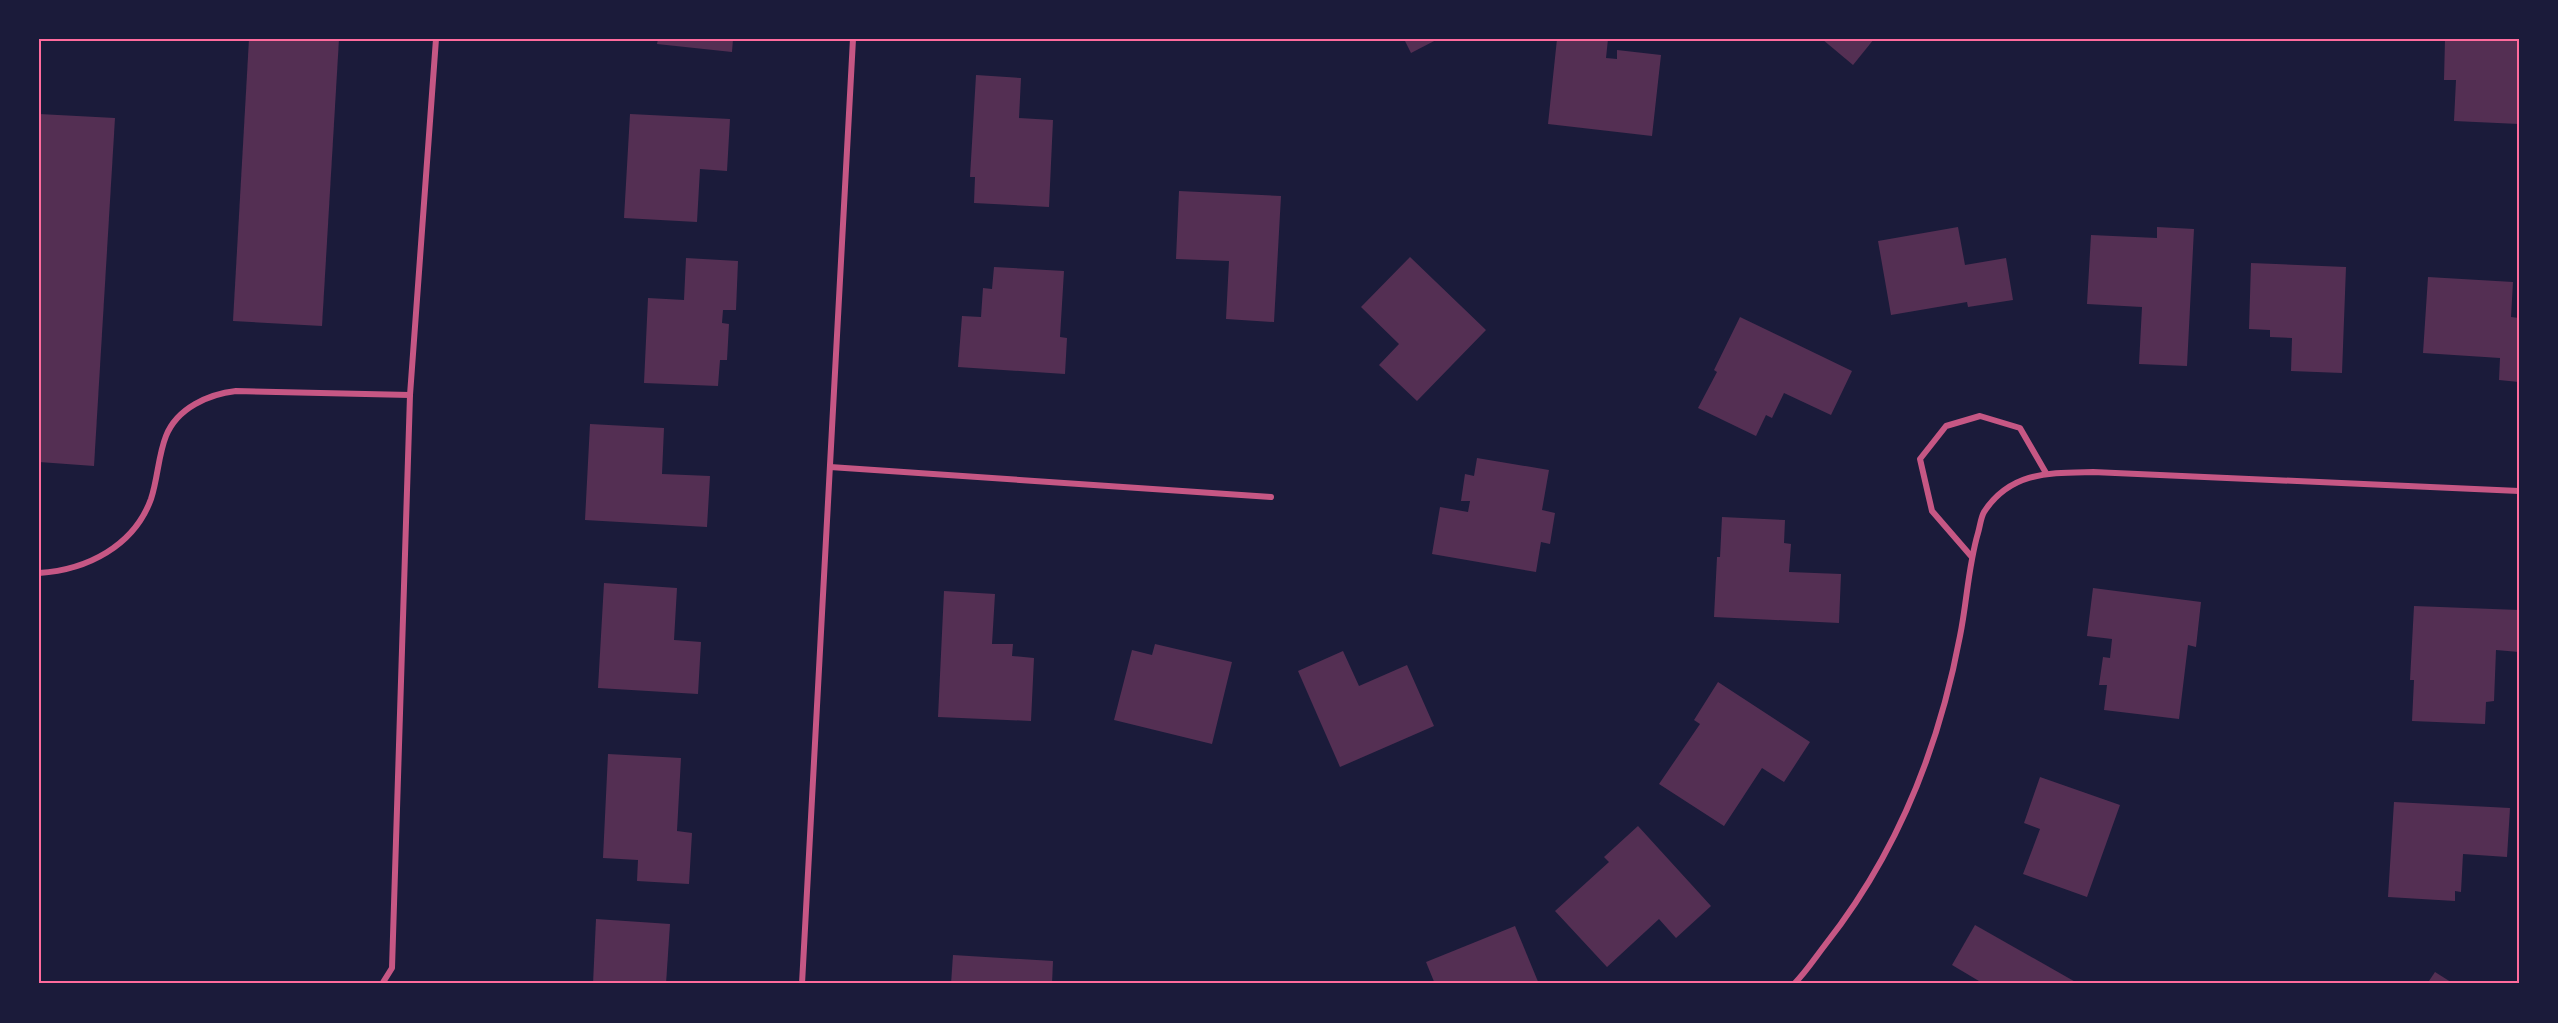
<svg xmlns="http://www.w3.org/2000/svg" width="2558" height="1023" font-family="'Alegreya Sans',sans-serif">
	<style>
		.building { fill: #542f53 }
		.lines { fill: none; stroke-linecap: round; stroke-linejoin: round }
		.minor { stroke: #c65784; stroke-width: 6 }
		.neatline { fill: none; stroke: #ff6b9d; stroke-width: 2 }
	</style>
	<rect width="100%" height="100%" fill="#1b1b3a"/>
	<g class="building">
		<polygon points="249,39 339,39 322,326 233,321"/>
		<polygon points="658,39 733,39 732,52 657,44"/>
		<polygon points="1404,39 1438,39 1411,53"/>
		<polygon points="1557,39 1608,39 1606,58 1617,59 1617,50 1661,55 1652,136 1548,124"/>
		<polygon points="1822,39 1874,39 1853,65"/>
		<polygon points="2445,39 2519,39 2519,124 2454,121 2456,80 2444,80"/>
		<polygon points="976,75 1021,78 1019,118 1053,120 1049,207 974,203 975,177 970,177"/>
		<polygon points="39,114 115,118 94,466 39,462"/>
		<polygon points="630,114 730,119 727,171 700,169 697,222 624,218"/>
		<polygon points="1179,191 1281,196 1274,322 1226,319 1229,261 1176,259"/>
		<polygon points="1958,227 1965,265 2006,258 2013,300 1968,307 1967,302 1891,315 1878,241"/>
		<polygon points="2157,227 2194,229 2187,366 2139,364 2142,307 2087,304 2091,235 2157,238"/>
		<polygon points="1410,257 1486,330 1417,401 1379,365 1399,344 1361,307"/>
		<polygon points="686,258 738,261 736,310 723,310 722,323 729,324 727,360 720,360 718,386 644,383 648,298 684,300"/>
		<polygon points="2251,263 2346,267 2342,373 2291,371 2292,338 2270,337 2270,330 2249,329"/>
		<polygon points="994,267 1064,271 1060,337 1067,338 1065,374 958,367 962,316 981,317 983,288 992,289"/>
		<polygon points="2428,277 2513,282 2511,317 2519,318 2519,382 2499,380 2500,358 2423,353"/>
		<polygon points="1740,317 1852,371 1831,415 1784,393 1772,418 1766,415 1756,436 1698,408 1717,372 1714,370"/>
		<polygon points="590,424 664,428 662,474 710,476 707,527 585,520"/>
		<polygon points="1477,458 1549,470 1542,510 1555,513 1550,544 1541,542 1536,572 1432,554 1440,507 1468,512 1470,501 1461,501 1465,474 1474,476"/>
		<polygon points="1722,517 1785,520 1784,543 1791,544 1789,572 1841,574 1839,623 1714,617 1717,557 1720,557"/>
		<polygon points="604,583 677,588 674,640 701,642 698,694 598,688"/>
		<polygon points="2093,588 2201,602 2196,647 2188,645 2179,719 2104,710 2107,685 2099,685 2103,657 2110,658 2112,639 2087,636"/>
		<polygon points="944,591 995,594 992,644 1013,644 1012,656 1034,658 1031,721 938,717"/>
		<polygon points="2414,606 2519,610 2519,652 2496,650 2494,701 2486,702 2485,724 2412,721 2414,680 2410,680"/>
		<polygon points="1155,644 1232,662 1212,744 1114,720 1132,650 1152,655"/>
		<polygon points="1343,651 1359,686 1407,665 1434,726 1340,767 1298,671"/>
		<polygon points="1718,682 1810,742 1784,782 1762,768 1724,826 1659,784 1700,724 1694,720"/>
		<polygon points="608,754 681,758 677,831 692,833 689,884 637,881 638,860 603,858"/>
		<polygon points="2040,777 2120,805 2087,897 2023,874 2040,829 2024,823"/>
		<polygon points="2394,802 2510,808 2507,857 2463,854 2461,892 2455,891 2455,901 2388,897"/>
		<polygon points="1638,826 1711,906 1676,938 1659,919 1607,967 1555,911 1609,862 1604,857"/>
		<polygon points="596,919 670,924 666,984 593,984"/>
		<polygon points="1975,925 2079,984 1984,984 1952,965"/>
		<polygon points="1515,926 1539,984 1435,984 1426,962"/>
		<polygon points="953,955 1053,961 1052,984 951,984"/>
		<polygon points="2435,972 2454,984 2427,984"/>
	</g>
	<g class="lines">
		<g class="minor">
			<polyline points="830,467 1271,497"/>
			<polyline points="1971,556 1932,511 1920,459 1946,426 1980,416 2020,428 2046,473"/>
			<path d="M39,573C87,570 134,546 151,499C158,478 158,456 166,436C177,408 209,394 236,391L410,395"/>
			<polyline points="382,984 392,968 410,395 436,39"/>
			<polyline points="802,984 853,39"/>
			<path d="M1794,984C1806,972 1815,958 1825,945C1896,855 1939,748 1960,636C1967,602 1968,567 1978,533C1980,526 1981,517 1984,512C2011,471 2050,473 2093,472L2519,491"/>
		</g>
	</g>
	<rect width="2558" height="1023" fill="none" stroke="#1b1b3a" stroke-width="81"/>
	<rect x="40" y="40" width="2478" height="942" class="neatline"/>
</svg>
